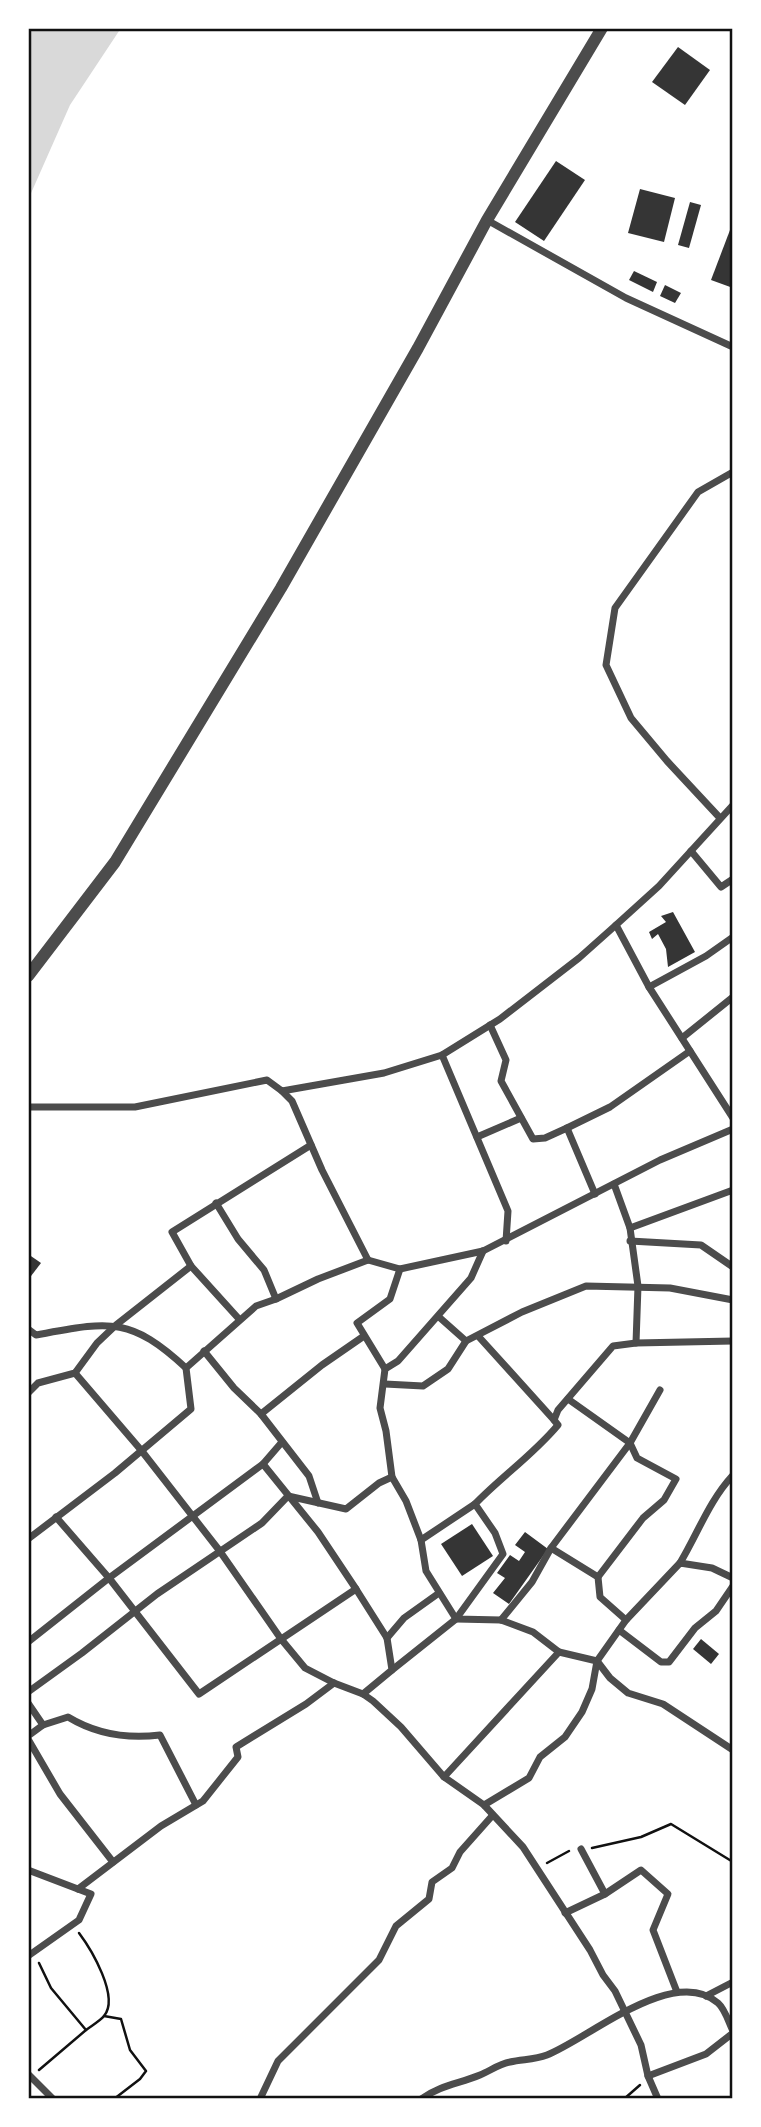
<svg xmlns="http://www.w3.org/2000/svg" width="761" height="2127" font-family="'Archivo Narrow',sans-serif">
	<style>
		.water { fill: #d9d9d9 }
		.building { fill: #353535 }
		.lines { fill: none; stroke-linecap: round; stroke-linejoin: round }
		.path { stroke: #111; stroke-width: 2.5 }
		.minor { stroke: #4c4c4c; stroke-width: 7 }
		.tertiary { stroke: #4c4c4c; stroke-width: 12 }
		.neatline { fill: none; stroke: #111; stroke-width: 2.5 }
	</style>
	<rect width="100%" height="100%" fill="#fff"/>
	<polygon class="water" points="28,28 121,28 70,105 28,200"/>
	<g class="building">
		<polygon points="678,47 710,70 685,105 652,82"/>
		<polygon points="556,161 585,180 544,241 515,222"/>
		<polygon points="640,189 675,198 664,242 628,233"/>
		<polygon points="690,202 701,205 689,248 678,245"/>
		<polygon points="730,230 733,231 733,288 711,280"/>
		<polygon points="634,271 657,282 653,292 629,280"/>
		<polygon points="665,285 681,293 675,303 660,296"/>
		<polygon points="673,912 695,952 668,967 666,949 658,934 652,939 649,932 666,922 661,916"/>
		<polygon points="28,1254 41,1263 28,1280"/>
		<polygon points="472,1524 493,1556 462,1576 441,1544"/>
		<polygon points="525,1532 548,1549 509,1604 493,1593 505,1578 497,1573 510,1555 519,1561 525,1552 515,1545"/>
		<polygon points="701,1639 719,1654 711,1664 693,1649"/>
	</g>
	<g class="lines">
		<g class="path">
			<polyline points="592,1848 641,1837 671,1824 733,1862"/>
			<polyline points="547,1863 569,1851"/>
			<path d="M79,1933C91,1949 120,1997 104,2016C100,2021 91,2026 86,2030"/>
			<polyline points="39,1963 51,1988 86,2030 39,2070"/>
			<polyline points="104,2016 121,2019 130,2050 146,2071 140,2079 114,2099"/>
			<polyline points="624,2099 640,2085"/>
		</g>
		<g class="minor">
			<polyline points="487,220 626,298 733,347"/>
			<polyline points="720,818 667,761 631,718 606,665 615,608 698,492 733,472"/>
			<polyline points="691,851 721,887 733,879"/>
			<polyline points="616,925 649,987 733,1118"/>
			<polyline points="649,987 706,956 733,937"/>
			<polyline points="490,1025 506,1060 501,1081 533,1139 545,1138 567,1128 595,1194"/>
			<polyline points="682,1038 733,997"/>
			<polyline points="442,1055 508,1211 506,1241"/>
			<polyline points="282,1091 292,1101 322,1170 368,1260"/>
			<polyline points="28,1107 135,1107 267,1080 282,1091 384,1073 442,1055 500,1019 579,958 616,925 659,886 733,805"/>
			<polyline points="567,1128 610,1107 690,1051"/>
			<polyline points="477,1137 521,1118"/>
			<polyline points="614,1184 630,1228 638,1286 636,1343"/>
			<polyline points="216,1203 238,1239 264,1270 276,1299"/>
			<polyline points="630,1228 733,1190"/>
			<polyline points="630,1241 701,1245 733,1267"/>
			<polyline points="483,1251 471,1278 398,1361 385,1369 380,1408 386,1431 392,1477 406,1501 421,1540 426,1571 456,1619 501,1620 533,1632 559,1652 597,1661 610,1678 628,1693 663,1704 733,1750"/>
			<polyline points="439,1317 466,1341"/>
			<polyline points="239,1319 191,1266 172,1232 311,1145"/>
			<path d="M28,1329L36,1335C108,1322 129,1315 186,1368"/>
			<polyline points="479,1337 554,1420"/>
			<polyline points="204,1351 234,1388 261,1414 309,1476 318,1503"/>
			<polyline points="385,1369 357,1323 390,1299 400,1269"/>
			<polyline points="75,1373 141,1450 219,1550 281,1639 305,1668 334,1683 363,1694 373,1701 401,1727 444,1777 484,1805 523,1847 590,1950 603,1975 615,1991 641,2045 648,2076 658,2099"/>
			<polyline points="385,1384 423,1386 448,1369 466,1341 522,1312 586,1286 670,1288 733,1300"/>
			<polyline points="28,1393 38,1383 75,1373 97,1343 116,1325 191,1266"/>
			<polyline points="568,1399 630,1443 637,1458 676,1479 664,1500 643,1518 598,1577"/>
			<polyline points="261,1414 322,1365 364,1336"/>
			<polyline points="263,1464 318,1532 356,1589 387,1638 392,1670 363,1694"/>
			<polyline points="56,1517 109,1578 199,1694 356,1589"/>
			<polyline points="28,1539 115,1473 191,1409 186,1368 256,1306 276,1299 318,1279 368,1260 400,1269 483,1251 660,1160 733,1129"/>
			<polyline points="421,1540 475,1504"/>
			<polyline points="551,1548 598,1577 600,1597 626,1620"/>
			<path d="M680,1563C698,1533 709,1501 733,1475"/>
			<polyline points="501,1620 532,1582 551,1548 630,1443 660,1390"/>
			<polyline points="619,1630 661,1662 669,1662 695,1628 716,1611 733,1586"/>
			<polyline points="387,1638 404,1618 439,1593"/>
			<polyline points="28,1642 109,1578 263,1464 282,1442"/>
			<path d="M392,1670L456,1619L503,1554L495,1533L475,1504C502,1476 533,1455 558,1425L554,1420L558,1410L613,1346L636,1343L733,1341"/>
			<polyline points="28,1692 82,1653 157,1594 262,1523 288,1496 346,1509 379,1483 392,1477"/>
			<path d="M28,1703L43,1725L68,1717C96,1734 128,1739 160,1735L196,1805"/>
			<polyline points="28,1736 43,1725"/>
			<polyline points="28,1739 60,1794 113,1862"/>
			<polyline points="444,1777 559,1652"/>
			<polyline points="484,1805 529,1778 540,1757 565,1737 582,1712 592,1689 597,1661 626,1620 680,1563 712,1568 733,1578"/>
			<polyline points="581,1849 605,1894"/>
			<polyline points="28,1870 91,1894 79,1920 28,1956"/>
			<polyline points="78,1889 161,1826 203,1801 238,1757 236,1747 306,1704 334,1683"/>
			<polyline points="565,1913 605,1894 641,1870 668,1894 653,1930 677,1992"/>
			<polyline points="706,1996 733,1982"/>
			<polyline points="28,2074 53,2099"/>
			<polyline points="648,2076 706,2054 733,2033"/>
			<polyline points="260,2099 278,2061 379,1960 396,1926 429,1899 432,1882 452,1868 460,1852 492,1816"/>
			<path d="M421,2099C441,2085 458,2084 480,2075C490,2071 499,2064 510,2062C522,2059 534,2060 547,2055C588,2039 674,1964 718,2003C725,2009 729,2023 733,2031"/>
		</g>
		<polyline class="tertiary" points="28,976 115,862 281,588 418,348 487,220 602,28"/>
	</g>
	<rect width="761" height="2127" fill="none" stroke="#ffffff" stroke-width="60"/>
	<rect x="30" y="30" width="701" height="2067" class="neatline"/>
</svg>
